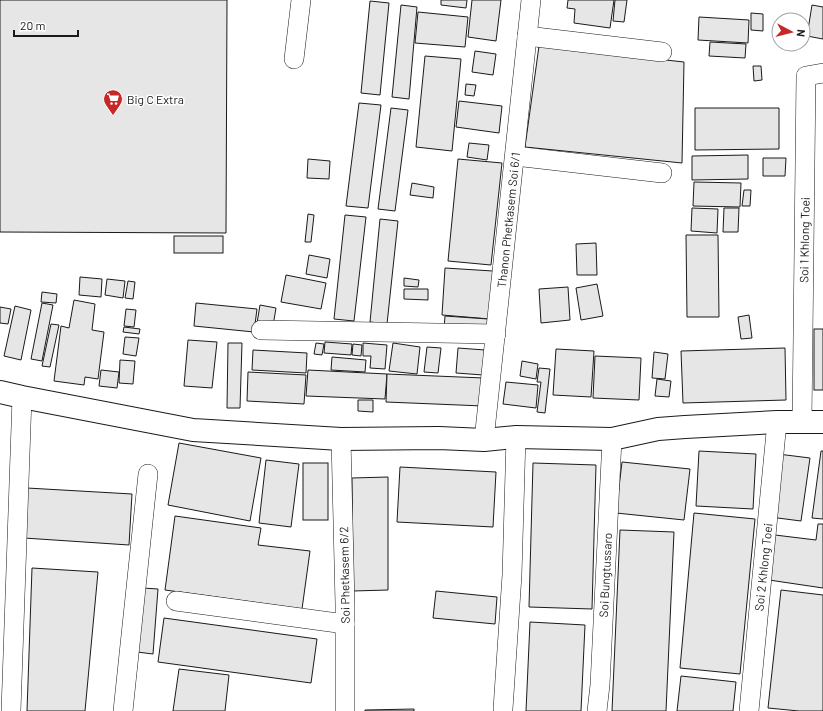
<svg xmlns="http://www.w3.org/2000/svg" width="823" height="711" font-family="Barlow,sans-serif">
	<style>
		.building { fill: #e6e6e6; stroke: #1a1a1a }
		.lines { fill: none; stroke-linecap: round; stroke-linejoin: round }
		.minor-casing { stroke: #1a1a1a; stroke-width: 20 }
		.tertiary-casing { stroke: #1a1a1a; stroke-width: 24 }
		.minor { stroke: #fff; stroke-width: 19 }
		.tertiary { stroke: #fff; stroke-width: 22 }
		.labels { text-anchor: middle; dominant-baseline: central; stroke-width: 3; stroke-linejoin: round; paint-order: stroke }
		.poi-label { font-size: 12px; fill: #1a1a1a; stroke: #fff; text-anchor: start }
		.street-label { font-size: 12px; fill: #1a1a1a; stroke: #fff }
	</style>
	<rect width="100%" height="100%" fill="#fff"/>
	<g class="building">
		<polygon points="0,0 227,0 226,233 0,232"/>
		<polygon points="441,0 467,0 466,8 441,5"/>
		<polygon points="472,0 501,0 496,41 468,37"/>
		<polygon points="568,0 614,0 610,28 574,23 575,9 567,8"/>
		<polygon points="615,0 627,0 624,22 613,21"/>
		<polygon points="370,1 389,3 380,95 361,93"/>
		<polygon points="401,5 417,7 409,99 392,97"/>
		<polygon points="812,5 823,7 823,39 807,36"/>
		<polygon points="418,12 468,17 465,47 415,43"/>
		<polygon points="751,13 763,14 763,31 751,30"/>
		<polygon points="699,17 749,20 748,43 698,40"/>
		<polygon points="710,42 746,44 745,58 709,56"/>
		<polygon points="539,46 684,62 682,163 525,147"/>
		<polygon points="475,51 496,54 493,75 472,72"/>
		<polygon points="425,56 461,59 452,151 416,147"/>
		<polygon points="753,66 761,66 762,80 754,81"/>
		<polygon points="466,84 476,85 474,96 465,95"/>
		<polygon points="459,101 502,106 499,133 456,127"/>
		<polygon points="359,103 381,105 368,208 346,206"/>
		<polygon points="391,108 408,110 395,211 378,209"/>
		<polygon points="695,108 779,108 779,149 695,150"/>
		<polygon points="469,143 489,145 487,160 467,157"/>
		<polygon points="748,155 748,179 692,180 692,156"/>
		<polygon points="763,158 786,158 785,176 763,176"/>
		<polygon points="308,159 330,161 329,179 307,178"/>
		<polygon points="458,159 502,163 491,265 448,261"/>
		<polygon points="694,182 741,183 740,207 693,206"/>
		<polygon points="412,183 434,187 433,198 410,195"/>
		<polygon points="744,190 751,190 750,206 742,206"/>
		<polygon points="692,208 718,209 717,233 691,231"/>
		<polygon points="724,208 739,208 738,232 723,232"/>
		<polygon points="308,214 314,215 311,242 305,242"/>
		<polygon points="345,215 366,217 354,321 334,319"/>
		<polygon points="380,219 398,221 387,324 370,322"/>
		<polygon points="686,235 718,235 719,317 687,317"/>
		<rect x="174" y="236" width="49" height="17"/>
		<polygon points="596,243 597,275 577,275 576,244"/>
		<polygon points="309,255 330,259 327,278 306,274"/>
		<polygon points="445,268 493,271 490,319 442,315"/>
		<polygon points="286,275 326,283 321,309 281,302"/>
		<polygon points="80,277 102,279 101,297 79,295"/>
		<polygon points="404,278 419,280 418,287 404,286"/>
		<polygon points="107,279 125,281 123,298 105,295"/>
		<polygon points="128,281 135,282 133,299 125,298"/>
		<polygon points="597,284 603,316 581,320 576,288"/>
		<polygon points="568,287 570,320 541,323 539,289"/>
		<polygon points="404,289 428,289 428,300 404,299"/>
		<polygon points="42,292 57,294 56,303 41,302"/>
		<polygon points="74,300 95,304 92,330 104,332 98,379 85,377 84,385 54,381 61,326 69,328"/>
		<polygon points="42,303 53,305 42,361 31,359"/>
		<polygon points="196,303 257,309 254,332 194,326"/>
		<polygon points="260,305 276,308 273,326 257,323"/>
		<polygon points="15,306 31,310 21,360 4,356"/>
		<polygon points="0,307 11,309 8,324 0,323"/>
		<polygon points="126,309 136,310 134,327 124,326"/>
		<polygon points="749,315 752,338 741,339 738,317"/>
		<polygon points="445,316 488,319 487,332 444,329"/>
		<polygon points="51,324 59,325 50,367 42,366"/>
		<polygon points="124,327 140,329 139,334 123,332"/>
		<rect x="814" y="329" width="9" height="61"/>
		<polygon points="125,337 139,338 136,356 123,354"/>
		<polygon points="188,340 217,342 212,388 184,386"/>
		<polygon points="325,342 352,344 351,355 324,353"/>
		<polygon points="228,343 242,343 240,408 227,408"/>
		<polygon points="316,343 324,344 322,355 314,354"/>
		<polygon points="363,343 387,345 385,369 370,368 371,356 363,356"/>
		<polygon points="393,343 420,347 417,374 389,371"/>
		<polygon points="353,344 362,345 361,356 352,355"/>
		<polygon points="427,347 441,348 438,373 424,372"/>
		<polygon points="458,348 485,350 483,375 456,373"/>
		<polygon points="785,348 786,400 683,403 681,351"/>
		<polygon points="556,349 594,351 591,397 553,395"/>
		<polygon points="253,350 307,353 306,373 252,370"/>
		<polygon points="654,352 668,354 665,379 652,378"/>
		<polygon points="595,356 641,358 639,400 593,398"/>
		<polygon points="332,357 366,360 365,372 331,370"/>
		<polygon points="120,360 135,361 133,384 119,383"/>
		<polygon points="522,361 538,364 536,379 520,376"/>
		<polygon points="539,368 550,369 545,413 537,412 541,382 537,382"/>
		<polygon points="101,370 119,372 117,388 99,386"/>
		<polygon points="308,370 387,374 385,399 306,396"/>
		<polygon points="248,372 306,375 304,404 247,401"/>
		<polygon points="387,374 484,378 483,406 386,402"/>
		<polygon points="657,379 671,381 669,397 655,396"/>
		<polygon points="506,382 538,385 536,408 503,404"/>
		<polygon points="358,400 373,400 373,412 358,411"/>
		<polygon points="179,443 261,458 250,521 168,505"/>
		<polygon points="699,451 756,454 753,509 696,506"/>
		<polygon points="821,451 823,451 823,519 812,518"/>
		<polygon points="778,454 810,458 801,521 770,517"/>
		<polygon points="266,460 299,464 291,527 259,523"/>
		<polygon points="622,462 690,469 684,520 616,513"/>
		<rect x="303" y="463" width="25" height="57"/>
		<polygon points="533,463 596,465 592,609 529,607"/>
		<polygon points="400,467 496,472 493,527 397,522"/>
		<polygon points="388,477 388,590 353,591 352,478"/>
		<polygon points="27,488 132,494 129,545 24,538"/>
		<polygon points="694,513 755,519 740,674 680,668"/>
		<polygon points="175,516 261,528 258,545 310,551 302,609 165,590"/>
		<polygon points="818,524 823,524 823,588 769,580 775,535 816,540"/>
		<polygon points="620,530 674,532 666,711 612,711"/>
		<polygon points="32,568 98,572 85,711 27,711"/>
		<polygon points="143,588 158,589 153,654 137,652"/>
		<polygon points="781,590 823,595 823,711 799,711 768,708"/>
		<polygon points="436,591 497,597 495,624 433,618"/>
		<polygon points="164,618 317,639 311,683 158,662"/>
		<polygon points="530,622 585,625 581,711 526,711"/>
		<polygon points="179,669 229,675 225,711 173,711"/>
		<polygon points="681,676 736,682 733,711 677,711"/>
		<polygon points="414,709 414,711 365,711 365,710"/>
	</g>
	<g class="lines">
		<defs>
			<g id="minor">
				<polyline points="527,36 662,52"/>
				<polyline points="294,59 301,0"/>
				<polyline points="515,156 662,173"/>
				<polyline points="261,330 496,334"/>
				<polyline points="802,422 806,76 823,73"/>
				<polyline points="341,439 345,604 345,711"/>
				<polyline points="484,440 531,0"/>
				<polyline points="176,601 345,624"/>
				<polyline points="503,709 512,575 516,437"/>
				<polyline points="11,711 22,397"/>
				<polyline points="123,711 148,474"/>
				<polyline points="597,711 600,685 612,439"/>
				<polyline points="749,711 777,422"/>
			</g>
			<polyline id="tertiary" points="0,392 22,397 193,430 341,439 439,438 484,440 516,437 612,439 658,429 685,427 777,422 823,422"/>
		</defs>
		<use href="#minor" class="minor-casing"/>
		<use href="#tertiary" class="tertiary-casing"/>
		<use href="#minor" class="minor"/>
		<use href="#tertiary" class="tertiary"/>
	</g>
	<defs>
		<symbol id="supermarket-pin" viewBox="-11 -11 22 30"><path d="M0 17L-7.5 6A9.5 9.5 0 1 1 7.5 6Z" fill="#c62828" stroke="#fff"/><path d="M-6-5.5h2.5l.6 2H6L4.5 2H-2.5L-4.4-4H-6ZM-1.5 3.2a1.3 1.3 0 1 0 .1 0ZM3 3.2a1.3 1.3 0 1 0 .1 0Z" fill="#fff"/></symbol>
	</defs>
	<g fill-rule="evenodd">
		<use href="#supermarket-pin" x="102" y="88" width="22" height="30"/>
	</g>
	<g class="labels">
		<g class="poi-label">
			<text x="127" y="99">Big C Extra</text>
		</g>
		<g class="street-label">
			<text transform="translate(508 220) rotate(-84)">Thanon Phetkasem Soi 6/1</text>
			<text transform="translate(804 240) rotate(-89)">Soi 1 Khlong Toei</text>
			<text transform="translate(763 567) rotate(-84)">Soi 2 Khlong Toei</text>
			<text transform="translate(344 575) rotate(-91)">Soi Phetkasem 6/2</text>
			<text transform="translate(605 575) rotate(-87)">Soi Bungtussaro</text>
		</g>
	</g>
	<g transform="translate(791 32) rotate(97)"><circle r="19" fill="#ffffff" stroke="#a3a3a3"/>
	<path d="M0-3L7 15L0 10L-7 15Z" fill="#c62828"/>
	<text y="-6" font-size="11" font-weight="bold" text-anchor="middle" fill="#1a1a1a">N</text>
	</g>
	<path d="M14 30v6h64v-6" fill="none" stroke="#1a1a1a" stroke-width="2"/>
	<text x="20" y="30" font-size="12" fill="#1a1a1a" stroke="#ffffff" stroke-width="3" paint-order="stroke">20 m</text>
</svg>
